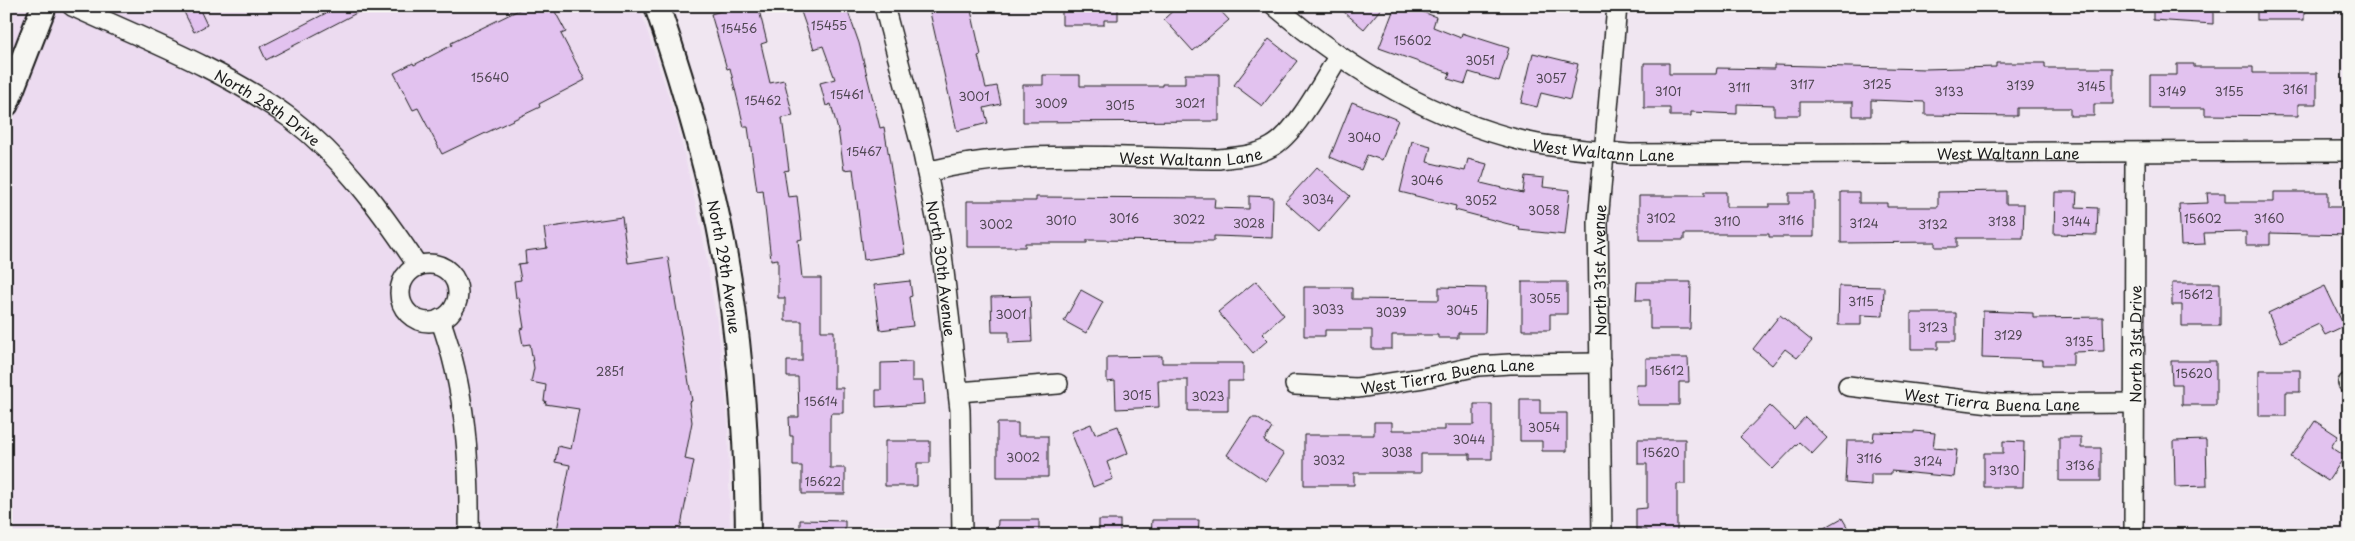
<svg xmlns="http://www.w3.org/2000/svg" width="2355" height="541" font-family="'Playpen Sans',sans-serif">
	<style>
		.built { fill: #ecdbf0 }
		.building { fill: #e2c2ef; stroke: #1c1c1c }
		.lines { fill: none; stroke-linecap: round; stroke-linejoin: round }
		.minor-casing { stroke: #1c1c1c; stroke-width: 22 }
		.tertiary-casing { stroke: #1c1c1c; stroke-width: 28 }
		.minor { stroke: #f6f6f2; stroke-width: 19 }
		.tertiary { stroke: #f6f6f2; stroke-width: 24 }
		.labels { text-anchor: middle; dominant-baseline: central; stroke-width: 4; stroke-linejoin: round; paint-order: stroke }
		.number-label { font-size: 12px; fill: #4e4651 }
		.street-label { font-size: 15px; fill: #1c1c1c; stroke: #f6f6f2 }
	</style>
	<rect width="100%" height="100%" fill="#f0e6f1"/>
	<filter id="ink" filterUnits="userSpaceOnUse"><feTurbulence type="fractalNoise" baseFrequency=".02" numOctaves="2"/><feDisplacementMap in="SourceGraphic" scale="10" xChannelSelector="R" yChannelSelector="G"/><feConvolveMatrix kernelMatrix="1 2 1 2 8 2 1 2 1" color-interpolation-filters="sRGB"/></filter>
	<g filter="url(#ink)">
		<polygon class="built" points="6,6 639,6 676,119 702,232 720,341 728,424 730,535 6,535"/>
		<g class="building">
			<polygon points="181,6 198,6 207,25 194,32"/>
			<polygon points="332,6 370,6 266,60 260,47 334,9"/>
			<polygon points="527,6 552,6 566,32 561,34 585,80 539,104 540,107 442,154 418,108 413,110 394,73 413,63 414,65 452,45 451,43"/>
			<polygon points="738,6 758,6 767,42 761,44 770,83 784,80 793,116 782,118 789,170 784,171 788,197 797,196 802,239 798,240 802,278 821,278 821,331 834,331 834,388 843,388 843,413 831,413 830,418 830,468 845,468 845,494 802,494 802,466 793,466 793,436 790,436 789,417 799,417 798,377 787,377 787,361 802,361 802,321 785,321 785,298 778,298 778,259 771,260 763,190 757,191 748,127 744,127 730,68 727,69 711,14"/>
			<polygon points="799,6 846,6 859,43 880,128 884,127 905,254 864,260 853,169 844,170 838,130 831,104 826,106 820,83 835,79 823,46 814,49"/>
			<polygon points="936,6 970,6 981,55 978,56 986,88 997,86 1001,104 984,108 988,123 957,131 929,8"/>
			<polygon points="1062,6 1118,6 1118,20 1104,20 1104,25 1062,25"/>
			<polygon points="1178,6 1216,6 1229,20 1193,51 1164,19"/>
			<polygon points="1337,6 1383,6 1364,29"/>
			<polygon points="1395,6 1407,6 1436,17 1433,27 1461,38 1462,33 1509,48 1499,81 1469,72 1465,84 1448,79 1450,73 1379,48"/>
			<polygon points="2153,6 2213,6 2213,24 2153,20"/>
			<rect x="2257" y="6" width="47" height="14"/>
			<polygon points="1269,39 1297,61 1262,106 1234,85"/>
			<polygon points="1533,53 1578,64 1570,100 1541,93 1537,107 1521,103"/>
			<polygon points="1644,63 1669,63 1669,74 1716,74 1717,68 1774,69 1774,65 1925,69 1996,67 1996,63 2045,63 2045,68 2113,68 2113,104 2094,104 2094,116 2070,116 2070,108 2017,108 2017,116 1925,115 1925,102 1871,100 1871,116 1853,116 1853,102 1800,102 1800,115 1774,115 1774,105 1737,104 1737,114 1691,112 1691,116 1670,116 1670,108 1644,108"/>
			<polygon points="2177,64 2194,64 2194,67 2253,67 2253,73 2317,73 2317,104 2298,104 2298,116 2205,115 2205,108 2150,108 2150,75 2177,75"/>
			<polygon points="1185,74 1219,74 1219,121 1023,122 1023,85 1043,85 1043,75 1080,75 1080,86 1162,86 1162,84 1185,84"/>
			<polygon points="1352,102 1398,120 1382,160 1367,155 1361,170 1330,157"/>
			<polygon points="1412,141 1431,146 1427,162 1465,171 1468,159 1487,164 1481,183 1523,193 1525,176 1544,178 1543,187 1570,190 1565,235 1519,230 1520,227 1455,210 1456,206 1400,192"/>
			<polygon points="1317,167 1350,196 1319,232 1285,202"/>
			<polygon points="2006,191 2006,204 2024,204 2023,238 1957,238 1957,247 1935,247 1935,242 1841,243 1841,192 1859,192 1859,203 1887,203 1887,207 1938,207 1938,192"/>
			<polygon points="1704,192 1726,192 1726,207 1769,207 1769,204 1789,204 1789,193 1814,193 1814,237 1769,237 1769,234 1684,234 1684,240 1639,240 1639,196 1704,196"/>
			<polygon points="2055,192 2077,192 2076,207 2098,208 2097,235 2054,234"/>
			<polygon points="2274,192 2328,192 2328,207 2349,207 2349,235 2270,233 2270,245 2246,245 2246,232 2204,233 2205,244 2181,245 2179,204 2208,203 2207,193 2225,193 2225,202 2274,202"/>
			<polygon points="1249,196 1273,197 1272,238 1214,236 1214,241 1087,240 1087,243 1025,243 1025,247 967,247 967,201 1036,201 1036,197 1215,198 1214,208 1249,209"/>
			<polygon points="622,217 628,263 668,257 692,401 689,402 692,422 685,459 694,461 679,535 556,535 570,465 555,462 558,446 571,449 579,409 545,404 546,401 544,401 546,385 531,382 534,368 530,344 523,345 520,329 524,328 519,297 516,298 514,281 521,280 518,264 526,263 525,251 547,248 544,228"/>
			<polygon points="910,281 912,296 909,297 913,326 880,330 874,285"/>
			<polygon points="1256,281 1284,315 1262,334 1268,340 1253,353 1218,312"/>
			<polygon points="1522,282 1567,282 1567,314 1550,314 1550,330 1522,330"/>
			<polygon points="1637,282 1691,282 1690,329 1650,329 1650,300 1636,300"/>
			<polygon points="2172,283 2220,283 2220,326 2182,326 2182,305 2172,305"/>
			<polygon points="1839,286 1884,287 1883,316 1861,315 1861,325 1838,325"/>
			<polygon points="2325,286 2344,326 2325,335 2319,324 2281,342 2268,313"/>
			<polygon points="1304,287 1352,287 1352,299 1439,300 1439,287 1486,288 1485,333 1458,333 1458,338 1438,338 1438,335 1392,335 1392,349 1372,349 1372,330 1325,330 1325,336 1304,336"/>
			<polygon points="1081,290 1103,302 1086,333 1064,321"/>
			<polygon points="1030,296 1032,342 1009,343 1009,332 992,332 991,297"/>
			<polygon points="1983,311 2033,313 2033,318 2103,317 2104,351 2073,352 2073,365 2043,365 2043,360 1982,358"/>
			<polygon points="1911,313 1956,313 1956,341 1938,341 1938,349 1911,349"/>
			<polygon points="1780,315 1812,341 1797,358 1785,349 1772,365 1753,349"/>
			<polygon points="1162,356 1162,363 1243,363 1243,381 1228,381 1228,411 1188,411 1188,380 1158,380 1159,407 1116,409 1115,381 1107,382 1107,357"/>
			<polygon points="1646,358 1688,358 1689,382 1679,382 1679,405 1637,405 1636,385 1646,385"/>
			<polygon points="2171,361 2216,361 2216,405 2182,405 2182,384 2172,384"/>
			<polygon points="912,362 912,381 923,381 924,404 876,407 876,390 881,390 881,363"/>
			<polygon points="2259,370 2300,370 2300,392 2286,392 2286,416 2259,416"/>
			<polygon points="1520,399 1540,399 1540,413 1567,413 1567,451 1542,451 1542,441 1520,441"/>
			<polygon points="1474,404 1492,404 1492,459 1470,459 1470,454 1421,454 1421,473 1354,473 1354,485 1304,485 1304,435 1374,435 1374,422 1392,422 1392,430 1445,430 1445,425 1474,425"/>
			<polygon points="1770,406 1794,429 1805,417 1827,438 1812,454 1799,442 1773,469 1740,437"/>
			<polygon points="1251,418 1257,418 1272,428 1264,441 1284,454 1266,481 1227,455"/>
			<polygon points="2315,421 2338,436 2331,447 2345,456 2328,481 2291,457"/>
			<polygon points="997,423 1018,423 1018,436 1048,436 1048,477 997,477"/>
			<polygon points="1091,424 1095,434 1118,426 1128,453 1107,462 1113,479 1093,487 1071,432"/>
			<polygon points="1914,431 1935,433 1933,448 1957,450 1954,477 1891,471 1891,474 1871,474 1871,485 1845,483 1847,441 1873,441 1874,432 1914,433"/>
			<polygon points="2059,437 2081,437 2081,448 2101,448 2101,481 2059,481"/>
			<polygon points="1638,439 1685,439 1685,484 1677,484 1677,535 1647,535 1646,530 1636,530 1636,509 1647,508 1647,464 1638,464"/>
			<polygon points="2206,440 2207,486 2175,487 2174,441"/>
			<polygon points="885,441 930,441 930,463 917,463 917,486 885,486"/>
			<polygon points="2003,441 2024,442 2023,487 1984,487 1984,453 2003,453"/>
			<polygon points="1842,518 1852,535 1812,535"/>
			<polygon points="800,520 845,521 845,535 800,535"/>
			<polygon points="998,520 1039,520 1039,535 997,535"/>
			<rect x="1099" y="520" width="21" height="15"/>
			<polygon points="1152,520 1199,520 1198,535 1151,535"/>
		</g>
		<g class="lines">
			<defs>
				<g id="minor">
					<path id="s1" d="M72,6C146,40 225,70 290,118C343,158 382,212 418,266"/>
					<path id="s2" d="M884,6L922,149L940,237L960,410L962,535"/>
					<path id="s3" d="M1275,6C1347,68 1430,118 1523,141C1558,149 1593,150 1629,154L2349,151"/>
					<path id="s4" d="M927,172C1021,147 1123,159 1219,159C1237,157 1255,156 1271,147C1295,135 1324,80 1338,57"/>
					<circle cx="429" cy="293" r="29"/>
					<path d="M440,319C466,389 470,462 469,535"/>
					<polyline points="2348,383 2349,383"/>
					<path id="s5" d="M1295,385L1357,388L1423,378L1478,366L1510,364L1601,363"/>
					<path id="s6" d="M1848,386L1999,404L2135,403"/>
					<polyline points="959,392 1058,384"/>
					<path id="s7" d="M1602,535L1598,222L1617,6"/>
					<path id="s8" d="M2134,535L2135,153"/>
				</g>
				<g id="tertiary">
					<path id="s9" d="M657,6C684,86 709,168 724,251C741,345 747,440 748,535"/>
					<polyline points="6,104 44,6"/>
				</g>
			</defs>
			<use href="#minor" class="minor-casing"/>
			<use href="#tertiary" class="tertiary-casing"/>
			<use href="#minor" class="minor"/>
			<use href="#tertiary" class="tertiary"/>
		</g>
	</g>
	<g class="labels">
		<g class="number-label">
			<text x="829" y="25">15455</text>
			<text x="739" y="28">15456</text>
			<text x="1413" y="40">15602</text>
			<text x="1480" y="60">3051</text>
			<text x="490" y="77">15640</text>
			<text x="1551" y="78">3057</text>
			<text x="1802" y="84">3117</text>
			<text x="1877" y="84">3125</text>
			<text x="2020" y="85">3139</text>
			<text x="2091" y="86">3145</text>
			<text x="1739" y="87">3111</text>
			<text x="2295" y="89">3161</text>
			<text x="1668" y="91">3101</text>
			<text x="1949" y="91">3133</text>
			<text x="2172" y="91">3149</text>
			<text x="2229" y="91">3155</text>
			<text x="847" y="94">15461</text>
			<text x="974" y="96">3001</text>
			<text x="763" y="100">15462</text>
			<text x="1051" y="103">3009</text>
			<text x="1190" y="103">3021</text>
			<text x="1120" y="105">3015</text>
			<text x="1364" y="137">3040</text>
			<text x="864" y="151">15467</text>
			<text x="1427" y="180">3046</text>
			<text x="1318" y="199">3034</text>
			<text x="1481" y="200">3052</text>
			<text x="1544" y="210">3058</text>
			<text x="1124" y="218">3016</text>
			<text x="1661" y="218">3102</text>
			<text x="2203" y="218">15602</text>
			<text x="2269" y="218">3160</text>
			<text x="1189" y="219">3022</text>
			<text x="1061" y="220">3010</text>
			<text x="1791" y="220">3116</text>
			<text x="1727" y="221">3110</text>
			<text x="2002" y="221">3138</text>
			<text x="2076" y="221">3144</text>
			<text x="1249" y="223">3028</text>
			<text x="1864" y="223">3124</text>
			<text x="996" y="224">3002</text>
			<text x="1933" y="224">3132</text>
			<text x="2196" y="294">15612</text>
			<text x="1545" y="298">3055</text>
			<text x="1861" y="301">3115</text>
			<text x="1328" y="309">3033</text>
			<text x="1462" y="310">3045</text>
			<text x="1391" y="312">3039</text>
			<text x="1011" y="314">3001</text>
			<text x="1933" y="327">3123</text>
			<text x="2008" y="335">3129</text>
			<text x="2079" y="341">3135</text>
			<text x="1667" y="370">15612</text>
			<text x="610" y="371">2851</text>
			<text x="2194" y="373">15620</text>
			<text x="1137" y="395">3015</text>
			<text x="1208" y="396">3023</text>
			<text x="821" y="401">15614</text>
			<text x="1544" y="427">3054</text>
			<text x="1469" y="439">3044</text>
			<text x="1397" y="452">3038</text>
			<text x="1661" y="452">15620</text>
			<text x="1023" y="457">3002</text>
			<text x="1869" y="458">3116</text>
			<text x="1329" y="460">3032</text>
			<text x="1928" y="461">3124</text>
			<text x="2080" y="465">3136</text>
			<text x="2004" y="470">3130</text>
			<text x="823" y="481">15622</text>
		</g>
		<g class="street-label">
			<text stroke="none"><textPath href="#s1" startOffset="221">North 28th Drive</textPath></text>
			<text stroke="none"><textPath href="#s3" startOffset="366">West Waltann Lane</textPath></text>
			<text stroke="none"><textPath href="#s4" startOffset="265">West Waltann Lane</textPath></text>
			<text stroke="none"><textPath href="#s3" startOffset="771">West Waltann Lane</textPath></text>
			<text stroke="none"><textPath href="#s9" startOffset="270">North 29th Avenue</textPath></text>
			<text stroke="none"><textPath href="#s2" startOffset="269">North 30th Avenue</textPath></text>
			<text stroke="none"><textPath href="#s7" startOffset="265">North 31st Avenue</textPath></text>
			<text stroke="none"><textPath href="#s8" startOffset="191">North 31st Drive</textPath></text>
			<text stroke="none"><textPath href="#s5" startOffset="154">West Tierra Buena Lane</textPath></text>
			<text stroke="none"><textPath href="#s6" startOffset="145">West Tierra Buena Lane</textPath></text>
		</g>
	</g>
	<rect width="2355" height="541" fill="none" stroke="#f6f6f2" stroke-width="25"/>
	<rect x="12" y="12" width="2330" height="516" fill="none" stroke="#1c1c1c" stroke-width="2" filter="url(#ink)"/>
</svg>
